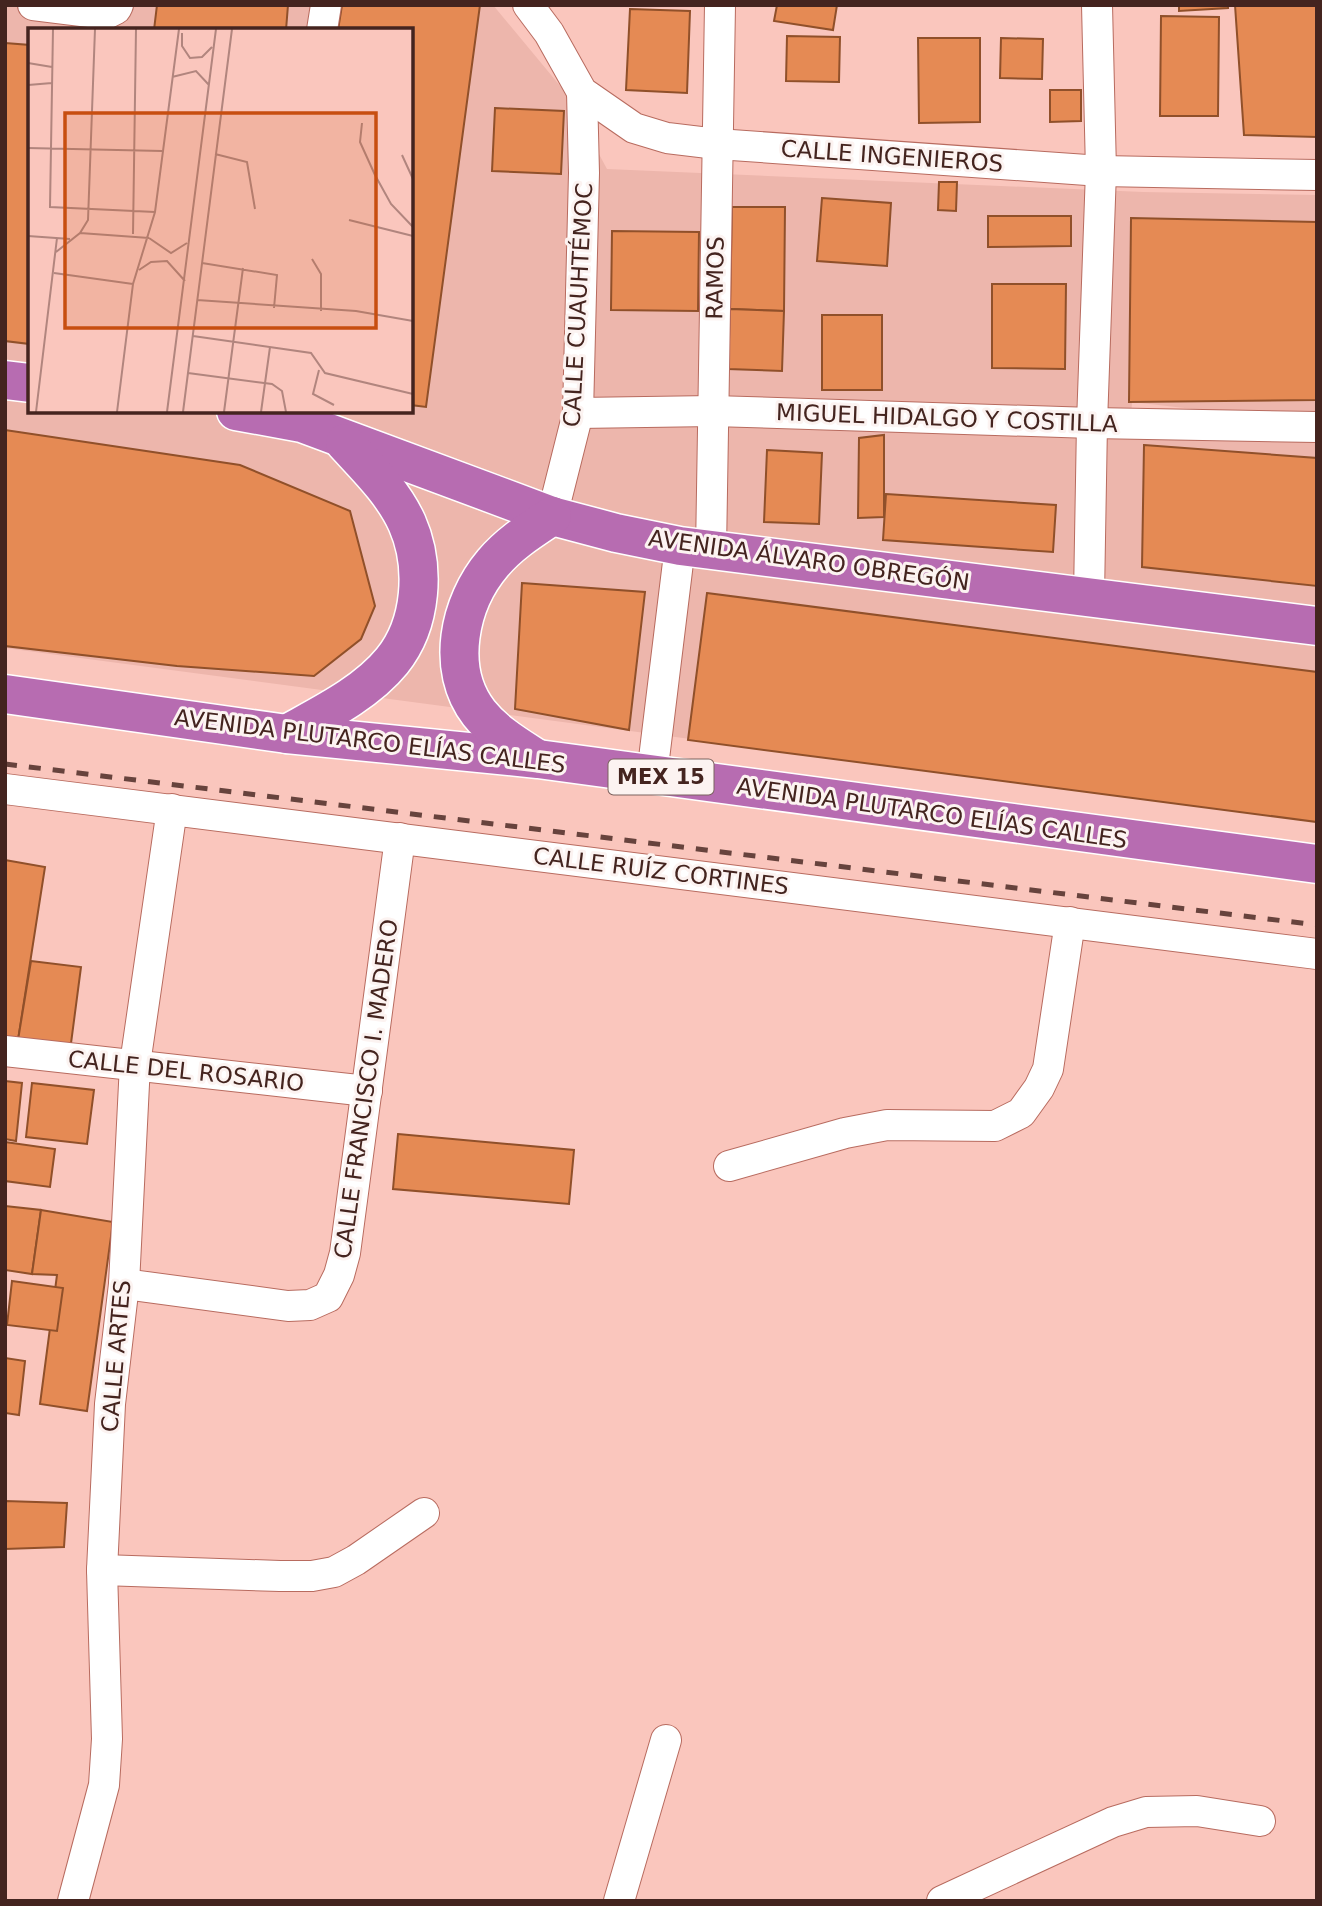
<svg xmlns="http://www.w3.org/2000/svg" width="1322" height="1906" font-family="'DejaVu Sans',sans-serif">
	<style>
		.built { fill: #edb6ac; fill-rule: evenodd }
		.building { fill: #e58a54; stroke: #90502a; stroke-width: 2 }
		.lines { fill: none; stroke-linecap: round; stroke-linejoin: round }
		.minor-casing { stroke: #b86b5f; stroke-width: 32 }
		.highway-casing { stroke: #fff; stroke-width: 41 }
		.minor { stroke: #fff; stroke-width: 30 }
		.highway { stroke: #b76cb1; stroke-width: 38 }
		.rail { stroke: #67433d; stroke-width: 5; stroke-dasharray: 12 12; stroke-linecap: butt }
		.labels { text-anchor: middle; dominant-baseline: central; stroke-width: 6; stroke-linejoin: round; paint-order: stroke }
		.shield { fill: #fcf3f1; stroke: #7b625e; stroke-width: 2 }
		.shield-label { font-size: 21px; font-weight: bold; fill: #44241f }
		.street-label { font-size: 23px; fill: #44241f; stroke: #fcf3f1 }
		.inset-road { fill: none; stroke: #b1857e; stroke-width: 2 }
		.view { fill: #c74e10; fill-opacity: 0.15; stroke: #c74e10; stroke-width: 3.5 }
		.inset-edge { fill: none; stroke: #44241f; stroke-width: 3.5 }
	</style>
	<rect width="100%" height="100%" fill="#fac6bd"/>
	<path class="built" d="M5,5H493L566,93L607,169L1143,192L1317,195V423L1132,402L1130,435L1317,442V822L5,648ZM30,30H411V411H30Z"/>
	<g class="building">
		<polygon points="157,5 288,5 286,30 154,30"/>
		<polygon points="342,5 480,5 426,407 411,405 411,30 338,30"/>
		<polygon points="777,5 837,5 833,30 774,21"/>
		<polygon points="1179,5 1228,5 1228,8 1179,11"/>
		<polygon points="1235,5 1317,5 1317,137 1244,135"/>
		<polygon points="630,9 690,11 687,93 626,90"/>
		<polygon points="1161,16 1219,17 1218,116 1160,116"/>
		<polygon points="787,36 840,37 839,82 786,81"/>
		<polygon points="918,38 980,38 980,122 919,123"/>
		<polygon points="1001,38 1043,39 1042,79 1000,78"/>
		<polygon points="5,43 30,45 30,344 5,341"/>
		<polygon points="1050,90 1081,90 1081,121 1050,122"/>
		<polygon points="495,108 564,111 561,174 492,171"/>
		<polygon points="939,182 957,182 956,211 938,210"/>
		<polygon points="822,198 891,203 887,266 817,261"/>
		<polygon points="732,207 785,207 784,311 730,309"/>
		<polygon points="988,216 1071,216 1071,246 988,247"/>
		<polygon points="1131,218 1317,222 1316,400 1129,402"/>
		<polygon points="612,231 699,232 698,311 611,310"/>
		<polygon points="992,284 1066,284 1065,369 992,368"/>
		<polygon points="730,309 784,311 782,371 728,369"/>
		<rect x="822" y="315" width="60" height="75"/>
		<polygon points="5,430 240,465 350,511 375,606 361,639 314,676 177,666 5,646"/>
		<polygon points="884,435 884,517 858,518 859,438"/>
		<polygon points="1144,445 1317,458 1317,586 1142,567"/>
		<polygon points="767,450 822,453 819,524 764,522"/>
		<polygon points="886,494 1056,505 1053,552 883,540"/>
		<polygon points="522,583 645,592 629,730 515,709"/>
		<polygon points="707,593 1317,672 1317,822 688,740"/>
		<polygon points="5,860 45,867 18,1040 5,1038"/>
		<polygon points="31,961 81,967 70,1051 18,1040"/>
		<polygon points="5,1081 22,1083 16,1141 5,1139"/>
		<polygon points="32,1083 94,1090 87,1144 26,1137"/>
		<polygon points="398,1134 574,1150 569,1204 393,1189"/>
		<polygon points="5,1142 55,1149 50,1187 5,1181"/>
		<polygon points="5,1206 41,1210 32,1274 5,1270"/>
		<polygon points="41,1210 113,1222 87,1411 40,1404 57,1275 32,1274"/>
		<polygon points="12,1281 63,1288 57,1331 7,1325"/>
		<polygon points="5,1358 25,1361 19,1415 5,1413"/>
		<polygon points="5,1501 67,1503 64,1547 5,1549"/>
	</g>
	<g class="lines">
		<defs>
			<g id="minor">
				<polyline points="33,5 106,14 116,9 118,5"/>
				<polyline points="528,5 549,33 582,92 634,128 667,138 717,144 1101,171 1317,175"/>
				<polyline points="322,30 326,5"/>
				<polyline points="578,413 713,411 1092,423 1317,427"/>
				<polyline points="552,516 578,413 584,173 582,92"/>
				<polyline points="711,551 720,5"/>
				<polyline points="1089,596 1092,423 1101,171 1097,5"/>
				<polyline points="652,775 680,546"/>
				<polyline points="5,789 1317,954"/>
				<polyline points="5,1051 367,1091"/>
				<polyline points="729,1166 845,1133 887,1125 995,1126 1021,1113 1039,1088 1048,1069 1070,922"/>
				<polyline points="124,1284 288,1306 310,1305 328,1297 339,1275 345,1253 400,838"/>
				<polyline points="102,1570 280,1576 312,1576 334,1572 356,1560 424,1513"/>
				<polyline points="73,1901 104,1785 107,1739 102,1570 110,1404 124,1284 135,1064 172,809"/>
				<polyline points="619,1901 666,1740"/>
				<polyline points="942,1901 1113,1822 1146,1812 1197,1811 1260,1821"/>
			</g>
			<g id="highway">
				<polyline points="5,380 30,383"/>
				<polyline points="236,411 302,423 552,516 616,533 680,546 1317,626"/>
				<polyline points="5,694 287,734 538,759 1317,864"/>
				<path d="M287,734C323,714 366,693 392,661C422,624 426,566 407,523C393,492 367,467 345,443"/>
				<path d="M534,757C514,744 494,732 479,713C445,669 459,603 493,563C510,543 531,530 552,516"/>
			</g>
		</defs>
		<use href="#minor" class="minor-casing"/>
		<use href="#highway" class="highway-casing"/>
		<use href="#minor" class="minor"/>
		<use href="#highway" class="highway"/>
		<polyline class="rail" points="5,764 1317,925"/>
	</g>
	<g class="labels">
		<rect class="shield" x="608.5" y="759.5" width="105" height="35" rx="5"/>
		<g class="shield-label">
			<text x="661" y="777">MEX 15</text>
		</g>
		<g class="street-label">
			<text transform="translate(892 156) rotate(4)">CALLE INGENIEROS</text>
			<text transform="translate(715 278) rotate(-89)">RAMOS</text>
			<text transform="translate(578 305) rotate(-87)">CALLE CUAUHTÉMOC</text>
			<text transform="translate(947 418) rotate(2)">MIGUEL HIDALGO Y COSTILLA</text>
			<text transform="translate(809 560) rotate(8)">AVENIDA ÁLVARO OBREGÓN</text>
			<text transform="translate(370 741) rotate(7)">AVENIDA PLUTARCO ELÍAS CALLES</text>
			<text transform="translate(932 813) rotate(8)">AVENIDA PLUTARCO ELÍAS CALLES</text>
			<text transform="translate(661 871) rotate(7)">CALLE RUÍZ CORTINES</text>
			<text transform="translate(186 1071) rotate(6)">CALLE DEL ROSARIO</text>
			<text transform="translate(366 1089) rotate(-82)">CALLE FRANCISCO I. MADERO</text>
			<text transform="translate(116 1356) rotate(-85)">CALLE ARTES</text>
		</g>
	</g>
	<g transform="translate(28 28)">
		<rect width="385" height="385" fill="#fac6bd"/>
		<path class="inset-road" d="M25,1L22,179L127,184M154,5V18L162,30L174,29L184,19M0,35L24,39M144,49L168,43L181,57M0,57L24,55M334,95L332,114L347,147L363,176L385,199M0,120L134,123M187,126L219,134L227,181M374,127L385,151M321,192L385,208M52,205L121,210M105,206L108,1M0,208L42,211M121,210L143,225L159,215M28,224L52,205L60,192L67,1M284,231L293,246V283M174,235L249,247L246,280M111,242L123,234L139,233L157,253M26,245L105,256M169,272L328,283L385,293M165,308L283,325L297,345L385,366M291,342L285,366L306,377M160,345L244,356L254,363L258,384M8,384L29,210M89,384L105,256L127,184L151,1M139,384L188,1M155,384L204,1M196,384L215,240M233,384L242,319"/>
		<path class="view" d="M37,85H348V300H37Z"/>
		<rect width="385" height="385" class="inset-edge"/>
	</g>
	<rect width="1322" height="1906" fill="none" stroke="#44241f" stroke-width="14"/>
</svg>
